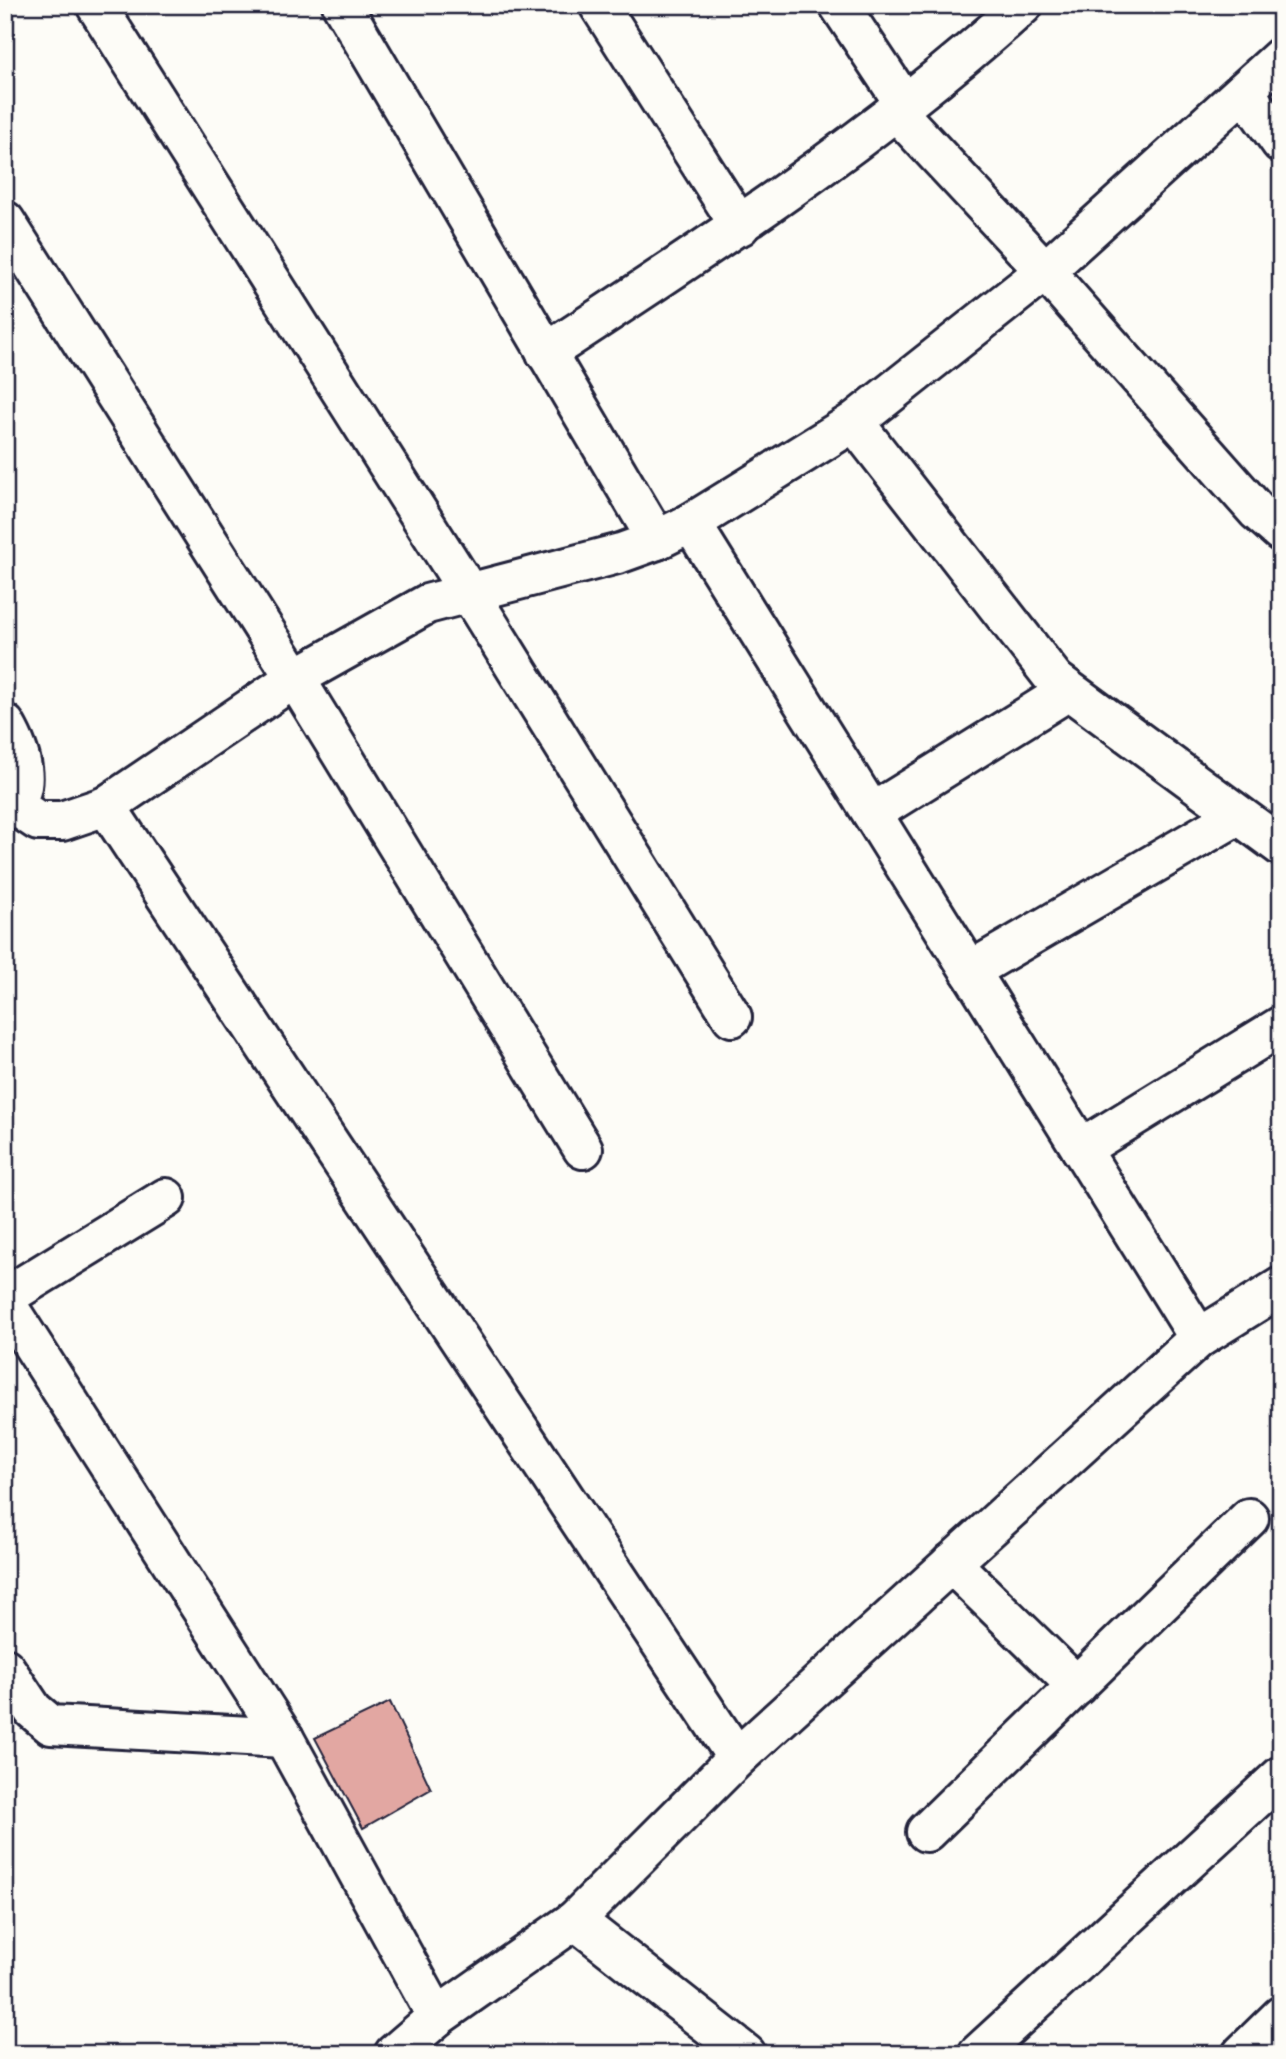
<svg xmlns="http://www.w3.org/2000/svg" width="1286" height="2059" font-family="'Indie Flower',sans-serif">
	<style>
		.building { fill: #e2a7a2; stroke: #22223b; stroke-width: 2 }
		.lines { fill: none; stroke-linecap: round; stroke-linejoin: round }
		.minor-casing { stroke: #22223b; stroke-width: 44 }
		.minor { stroke: #fdfcf7; stroke-width: 38 }
	</style>
	<rect width="100%" height="100%" fill="#fdfcf7"/>
	<filter id="ink" filterUnits="userSpaceOnUse"><feTurbulence type="fractalNoise" baseFrequency=".0143" numOctaves="2"/><feDisplacementMap in="SourceGraphic" scale="14" xChannelSelector="R" yChannelSelector="G"/><feConvolveMatrix kernelMatrix="1 2 1 2 8 2 1 2 1" color-interpolation-filters="sRGB"/></filter>
	<g filter="url(#ink)">
		<polygon class="building" points="390,1702 431,1789 363,1828 315,1738"/>
		<g class="lines">
			<defs>
				<g id="minor">
					<polyline points="96,5 468,591 732,1017"/>
					<polyline points="342,5 657,540"/>
					<polyline points="599,5 740,226"/>
					<polyline points="839,5 904,103"/>
					<polyline points="1244,91 1281,143"/>
					<polyline points="895,110 1045,271 1257,511 1281,532"/>
					<polyline points="5,221 295,678 583,1149"/>
					<path d="M546,353C710,246 877,137 1023,5"/>
					<polyline points="854,422 1055,680 1281,846"/>
					<polyline points="691,523 1199,1338"/>
					<path d="M5,724C20,750 36,791 5,811"/>
					<polyline points="14,805 38,821 62,821 106,806 295,678 427,604 621,553 657,540 691,523 854,422 1045,271 1281,57"/>
					<polyline points="106,806 737,1758"/>
					<polyline points="872,813 1068,691"/>
					<polyline points="970,971 1236,816"/>
					<polyline points="1081,1149 1281,1026"/>
					<polyline points="5,1297 166,1198"/>
					<polyline points="5,1302 284,1738 437,2017"/>
					<polyline points="951,1563 1077,1686"/>
					<polyline points="5,1668 33,1710 51,1725 284,1738"/>
					<polyline points="926,1832 1249,1518"/>
					<polyline points="575,1920 746,2054"/>
					<polyline points="394,2054 437,2017 575,1920 737,1758 1199,1338 1281,1287"/>
					<polyline points="978,2054 1281,1776"/>
					<polyline points="1242,2054 1281,2016"/>
				</g>
			</defs>
			<use href="#minor" class="minor-casing"/>
			<use href="#minor" class="minor"/>
		</g>
	</g>
	<rect width="1286" height="2059" fill="none" stroke="#fdfcf7" stroke-width="28"/>
	<rect x="14" y="14" width="1258" height="2031" fill="none" stroke="#22223b" stroke-width="2.5" filter="url(#ink)"/>
</svg>
